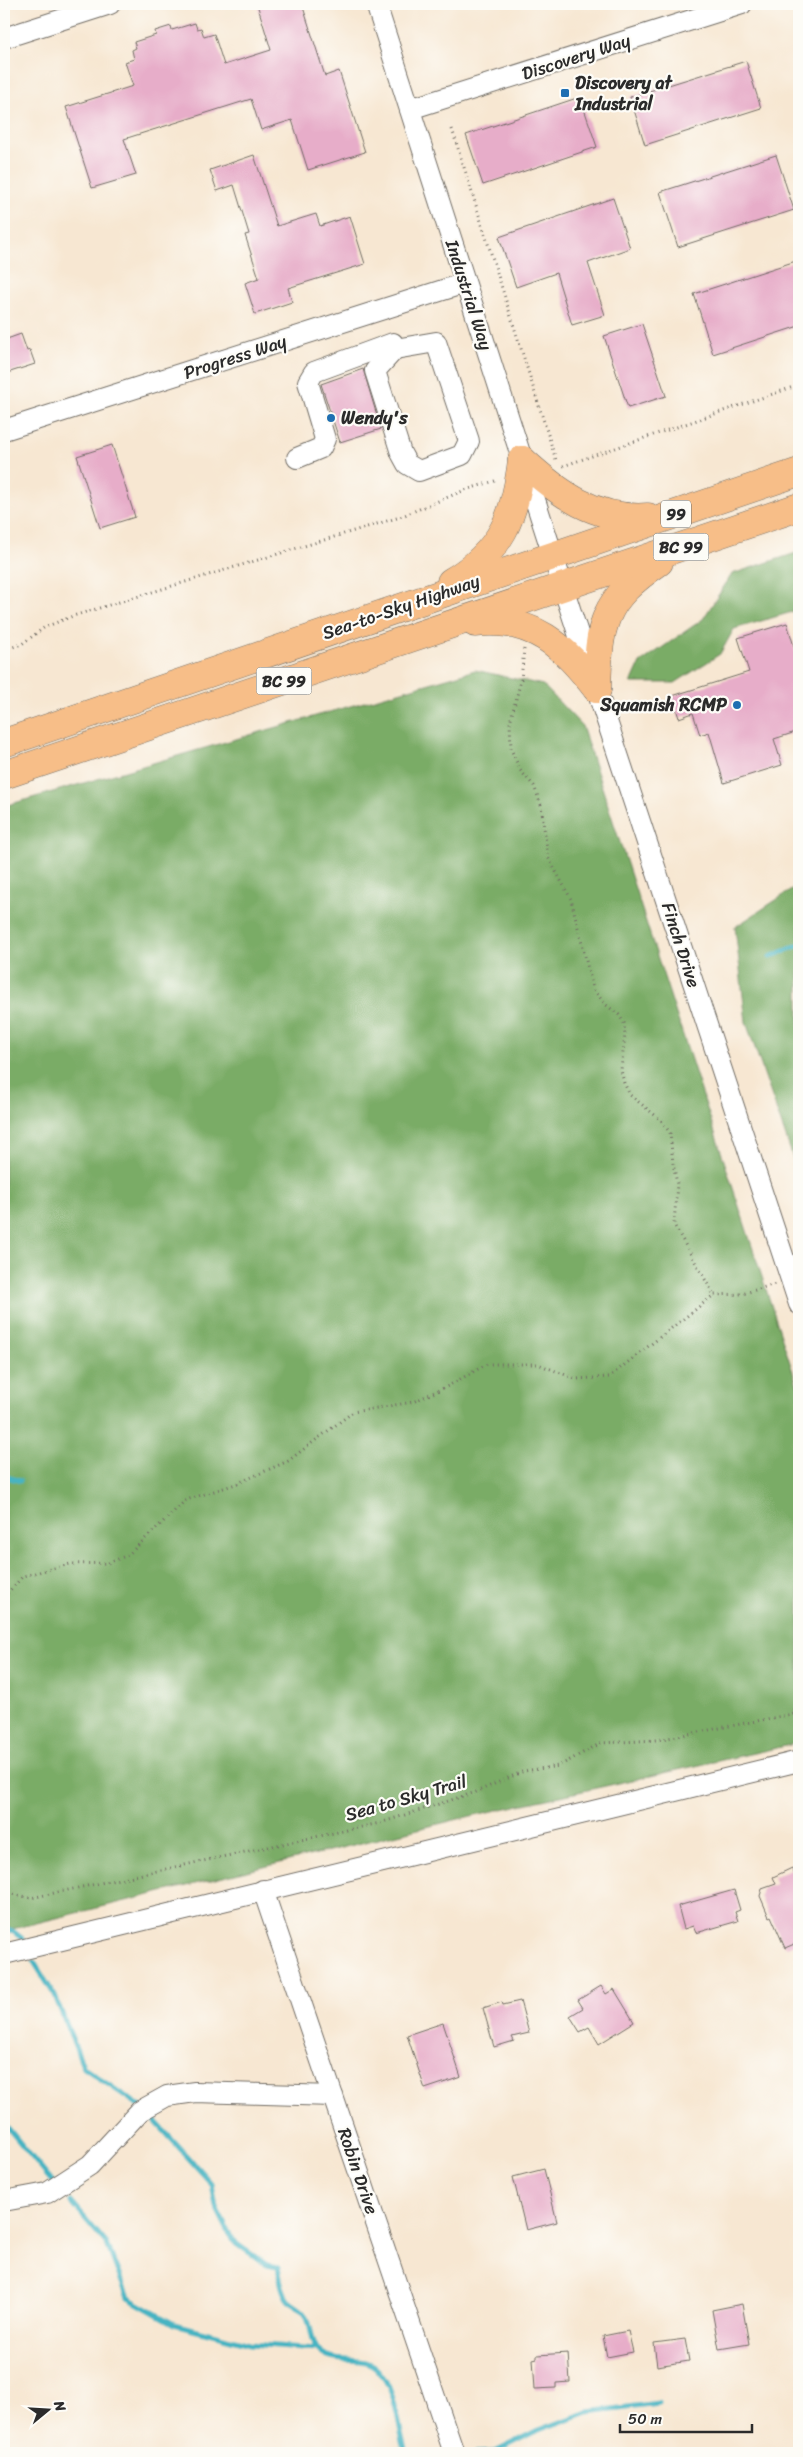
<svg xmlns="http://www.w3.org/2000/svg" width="803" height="2457" font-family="Sriracha,sans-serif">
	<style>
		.forest { fill: #7aac66; stroke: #526c48 }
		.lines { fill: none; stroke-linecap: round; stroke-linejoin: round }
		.stream { stroke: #46b4c2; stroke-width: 5 }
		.building { fill: #e7adc9 }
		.minor-casing { stroke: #726d65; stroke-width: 22 }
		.highway-casing { stroke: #726d65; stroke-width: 29 }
		.path { stroke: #726d65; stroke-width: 3; stroke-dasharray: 1 4; stroke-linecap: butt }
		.minor { stroke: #fff; stroke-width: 20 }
		.highway { stroke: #f7be88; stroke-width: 28 }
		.poi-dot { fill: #1f6fb2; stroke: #fdfcf7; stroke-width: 2 }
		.labels { text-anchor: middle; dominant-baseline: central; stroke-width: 4.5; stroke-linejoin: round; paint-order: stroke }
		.shield { fill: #fdfcf7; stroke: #6a6a68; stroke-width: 1 }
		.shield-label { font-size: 16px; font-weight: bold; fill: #2b2b2b }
		.street-label { font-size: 18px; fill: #2b2b2b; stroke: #fdfcf7 }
		.poi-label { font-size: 18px; font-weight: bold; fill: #2b2b2b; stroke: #fdfcf7; text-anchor: start }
	</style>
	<rect width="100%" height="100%" fill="#fdfcf7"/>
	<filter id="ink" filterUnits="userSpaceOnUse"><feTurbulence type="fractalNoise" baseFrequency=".02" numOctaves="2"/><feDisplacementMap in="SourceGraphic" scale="10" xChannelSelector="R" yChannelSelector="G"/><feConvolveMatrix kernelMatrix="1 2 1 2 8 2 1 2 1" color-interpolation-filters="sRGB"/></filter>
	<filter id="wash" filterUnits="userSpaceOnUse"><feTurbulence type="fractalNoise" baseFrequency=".0096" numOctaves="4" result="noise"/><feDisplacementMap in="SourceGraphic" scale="20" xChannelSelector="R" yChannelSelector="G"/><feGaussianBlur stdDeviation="1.12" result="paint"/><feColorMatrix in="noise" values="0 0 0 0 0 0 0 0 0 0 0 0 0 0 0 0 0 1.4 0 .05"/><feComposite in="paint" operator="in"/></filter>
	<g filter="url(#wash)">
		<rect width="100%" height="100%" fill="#f7e7d2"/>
		<g class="forest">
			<polygon points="799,552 799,610 734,629 720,654 675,683 631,683 640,663 703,619 732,574"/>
			<polygon points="475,670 543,685 582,726 799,1390 799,1743 475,1815 4,1931 4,806"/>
			<polygon points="799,885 799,1175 746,1022 735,927"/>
		</g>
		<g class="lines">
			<g class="stream">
				<polyline points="770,957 799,945"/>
				<polyline points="4,1476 20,1481"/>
				<polyline points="4,1929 14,1932 24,1940"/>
				<polyline points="34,1962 55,1996 84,2068 140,2106"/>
				<path d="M147,2112L212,2184L216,2207L229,2233L237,2244L267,2265L278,2267C280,2277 281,2291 288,2300C293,2305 302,2308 306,2315C314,2331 309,2352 331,2358C347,2363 366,2356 378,2370C397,2391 398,2427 406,2453"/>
				<polyline points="4,2123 53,2183"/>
				<polyline points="71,2202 107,2244 128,2298 174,2324 250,2344 317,2349"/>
				<polyline points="476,2453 495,2452 539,2430 588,2412 658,2403"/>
			</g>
		</g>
		<g id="blocks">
			<g class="building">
				<polygon points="257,4 302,4 325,76 339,71 365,152 308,170 292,120 261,130 251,99 124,139 136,175 92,188 66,107 133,86 125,62 134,59 132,50 136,48 134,42 156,35 155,31 171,26 172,30 195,23 197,29 201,28 204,37 214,34 224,65 271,50"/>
				<polygon points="746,61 761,108 645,145 630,97"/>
				<polygon points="580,97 597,147 483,185 466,135"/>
				<polygon points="254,155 277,226 316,214 320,226 350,216 365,264 288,288 292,302 255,314 245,283 259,278 245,235 249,234 234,185 217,191 210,170"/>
				<polygon points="776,155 794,210 678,247 660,192"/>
				<polygon points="613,198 630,248 588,263 605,315 572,325 556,273 516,287 499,237"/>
				<polygon points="799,260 799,326 713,354 694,294"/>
				<polygon points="642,324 666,396 628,408 604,336"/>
				<polygon points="21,334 27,351 30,350 35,364 4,374 4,340"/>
				<polygon points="363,369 381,429 340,442 321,384"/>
				<polygon points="112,445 135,517 100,528 77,456"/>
				<polygon points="787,623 799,663 799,731 774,739 782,765 724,783 709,732 700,735 693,713 679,718 672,696 749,672 738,638"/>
				<polygon points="792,1868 799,1885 799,1942 785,1948 771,1916 769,1917 760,1896 762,1889 776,1884 773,1877"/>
				<polygon points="734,1890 740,1910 735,1912 738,1921 696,1933 693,1926 684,1929 678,1906"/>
				<polygon points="601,1986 606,1994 614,1989 634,2022 599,2044 589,2027 580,2032 570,2016 583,2008 578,2000"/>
				<polygon points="520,2001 529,2033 512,2037 514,2041 494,2047 483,2008 502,2002 503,2005"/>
				<polygon points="443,2023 461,2077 425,2089 407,2035"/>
				<polygon points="544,2169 557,2222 526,2230 513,2177"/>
				<polygon points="742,2304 749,2344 719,2349 712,2310"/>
				<polygon points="628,2331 633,2352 607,2357 603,2336"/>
				<polygon points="685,2339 689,2361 657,2366 654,2343"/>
				<polygon points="568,2353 570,2382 556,2383 556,2388 535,2389 533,2359 537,2358 537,2355"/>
			</g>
		</g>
	</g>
	<g filter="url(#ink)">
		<use href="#blocks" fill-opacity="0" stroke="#726d65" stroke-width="1"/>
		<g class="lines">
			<defs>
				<g id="minor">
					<polyline points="376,4 573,618 799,1304"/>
					<polyline points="4,38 110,4"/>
					<polyline points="410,109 742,4"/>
					<polygon points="436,342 469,441 462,455 419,471 407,464 401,453 375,371 395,349"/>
					<polyline points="4,430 465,283"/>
					<polyline points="297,458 321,448 325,439 308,382 314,372 393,343"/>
					<polyline points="263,1890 454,2453"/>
					<polyline points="4,1954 799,1761"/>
					<polyline points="4,2201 47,2193 90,2165 140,2111 167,2096 195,2092 333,2096"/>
				</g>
				<g id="highway">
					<path d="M522,460C559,494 596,521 648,517"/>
					<path d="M451,582C502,551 515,517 522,460"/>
					<path d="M475,623C534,616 563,646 597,689"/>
					<path d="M597,689C599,623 602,601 659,562"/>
					<polyline points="4,743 799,472"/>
					<polyline points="4,775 799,507"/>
				</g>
			</defs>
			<use href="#minor" class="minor-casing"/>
			<use href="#highway" class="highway-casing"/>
			<g class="path">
				<polyline points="452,129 556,460"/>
				<polyline points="563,466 799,385"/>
				<polyline points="524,649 521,680 510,722 511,749 520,770 534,786 541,805 548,857 571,899 593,989 605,1004 619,1015 624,1023 625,1035 621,1070 624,1083 630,1095 661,1120 670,1133 673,1163 677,1184 674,1225 714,1295"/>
				<polyline points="4,650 22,644 45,627 73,616 400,517 465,490 498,480"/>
				<polyline points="4,1597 23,1576 70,1564 108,1563 128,1555 186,1500 236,1484 288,1461 353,1412 413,1402 448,1386 487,1364 538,1364 576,1379 609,1377 714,1295 742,1294 775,1284"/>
				<polyline points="4,1892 31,1898 380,1823 476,1792 524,1771 559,1766 601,1743 657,1740 793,1714 799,1697"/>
			</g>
			<use href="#minor" class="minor"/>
			<use href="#highway" class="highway"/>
		</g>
	</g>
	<g class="poi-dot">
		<rect x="560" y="88" width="10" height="10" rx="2.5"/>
		<circle cx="331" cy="418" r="5"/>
		<circle cx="737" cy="705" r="5"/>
	</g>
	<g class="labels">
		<g class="shield">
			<rect x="661" y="500.5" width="30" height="27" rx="4"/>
			<rect x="653.5" y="533.5" width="55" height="27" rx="4"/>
			<rect x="256.5" y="667.5" width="55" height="27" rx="4"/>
		</g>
		<g class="shield-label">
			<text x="676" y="514">99</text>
			<text x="681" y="547">BC 99</text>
			<text x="284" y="681">BC 99</text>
		</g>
		<g class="street-label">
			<text transform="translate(576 57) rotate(-18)">Discovery Way</text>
			<text transform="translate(469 295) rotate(72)">Industrial Way</text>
			<text transform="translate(235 357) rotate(-18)">Progress Way</text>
			<text transform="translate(401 607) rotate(-19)">Sea-to-Sky Highway</text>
			<text transform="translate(681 945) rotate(72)">Finch Drive</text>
			<text transform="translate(406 1798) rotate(-16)">Sea to Sky Trail</text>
			<text transform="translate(358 2171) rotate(71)">Robin Drive</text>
		</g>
		<g class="poi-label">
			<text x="575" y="83">Discovery at<tspan x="575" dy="21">Industrial</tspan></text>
			<text x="341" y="418">Wendy's</text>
			<text x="727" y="705" text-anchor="end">Squamish RCMP</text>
		</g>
	</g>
	<rect width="803" height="2457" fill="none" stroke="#fdfcf7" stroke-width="20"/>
	<g transform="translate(48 2410) rotate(72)" stroke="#fdfcf7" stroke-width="4" paint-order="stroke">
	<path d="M0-4L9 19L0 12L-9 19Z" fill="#2b2b2b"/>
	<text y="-8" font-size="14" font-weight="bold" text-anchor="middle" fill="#2b2b2b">N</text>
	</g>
	<path d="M620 2424v8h132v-8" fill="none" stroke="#2b2b2b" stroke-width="2.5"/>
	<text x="628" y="2424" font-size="15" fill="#2b2b2b" stroke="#fdfcf7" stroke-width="4" paint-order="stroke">50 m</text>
</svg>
